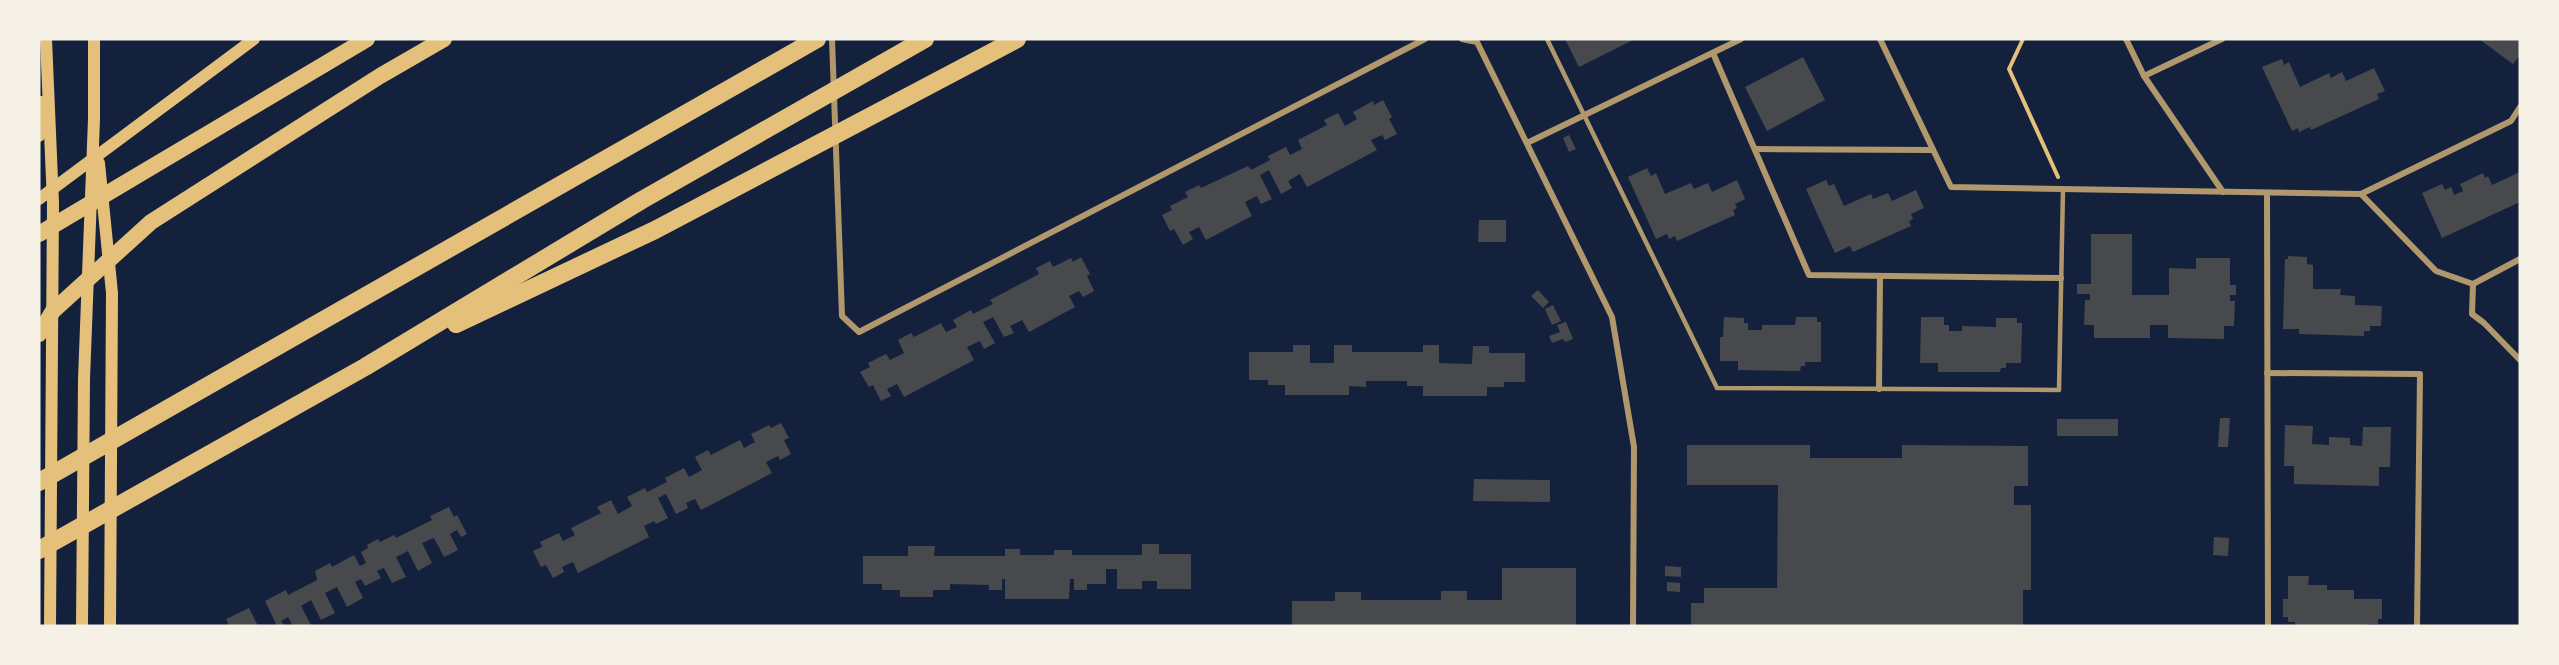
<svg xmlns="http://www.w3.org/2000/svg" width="2559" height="665" font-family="Overpass,sans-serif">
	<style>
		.building { fill: #48494c }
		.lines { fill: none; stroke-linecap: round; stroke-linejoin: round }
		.path { stroke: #e5c07b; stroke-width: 4 }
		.service { stroke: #b1986c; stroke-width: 4.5 }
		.minor { stroke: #b1986c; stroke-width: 6 }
		.secondary { stroke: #e5c07b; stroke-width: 12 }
		.trunk { stroke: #e5c07b; stroke-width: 16 }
		.motorway { stroke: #e5c07b; stroke-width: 18 }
	</style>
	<rect width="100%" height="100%" fill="#14213d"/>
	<g class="building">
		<polygon points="1565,39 1635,39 1579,67"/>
		<polygon points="2479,39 2520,39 2520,55 2513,64"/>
		<polygon points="1803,57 1825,100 1767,131 1745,87"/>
		<polygon points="2282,59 2284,65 2289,62 2300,87 2329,73 2331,78 2342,72 2346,81 2374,68 2385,91 2377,94 2379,99 2311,130 2310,127 2299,132 2298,128 2292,131 2262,67"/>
		<polygon points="1383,100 1392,117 1389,119 1397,134 1385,140 1382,135 1371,140 1377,150 1307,187 1300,174 1288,181 1292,188 1281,194 1269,170 1260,175 1272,199 1261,204 1257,196 1245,202 1252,216 1206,240 1199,227 1189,232 1193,239 1183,245 1174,229 1170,231 1162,215 1172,210 1170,206 1188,197 1185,192 1199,185 1201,188 1248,166 1251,170 1270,160 1268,156 1286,147 1290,155 1302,149 1298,140 1327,125 1324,120 1338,113 1345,126 1357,119 1353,112 1373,101 1374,105"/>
		<polygon points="1569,135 1576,149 1569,152 1563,138"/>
		<polygon points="1647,168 1651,176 1656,173 1665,194 1691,183 1694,189 1708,183 1712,192 1737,180 1745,199 1735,204 1737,208 1733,210 1735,215 1677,241 1675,236 1669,239 1667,234 1656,239 1628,177"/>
		<polygon points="2520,172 2520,202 2442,238 2422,193 2442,184 2445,190 2451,187 2454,195 2463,191 2460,184 2483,173 2485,178 2488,176 2492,185"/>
		<polygon points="1826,180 1829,186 1834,184 1844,206 1871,194 1873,199 1888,193 1892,201 1916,190 1924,208 1911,214 1913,219 1909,221 1911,226 1853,252 1850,246 1835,253 1806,189"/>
		<polygon points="1479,220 1506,220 1506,242 1478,242"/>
		<polygon points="2091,234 2132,234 2132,295 2169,295 2169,268 2196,269 2196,258 2230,258 2230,285 2236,285 2236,295 2230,295 2230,301 2235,301 2234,326 2224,326 2224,339 2168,338 2168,325 2150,325 2150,338 2094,338 2094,325 2084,325 2085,300 2090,300 2090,294 2077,294 2077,284 2091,284"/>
		<polygon points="2288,256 2307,257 2307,264 2313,265 2313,289 2341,289 2340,295 2355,296 2355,305 2382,306 2381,326 2370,326 2370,331 2364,331 2364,336 2299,334 2299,329 2283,329 2285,259 2288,259"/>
		<polygon points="1081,257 1090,274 1087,276 1094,291 1083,297 1079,291 1069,296 1075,307 1029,332 1022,320 1010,326 1014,333 1004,337 993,317 983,322 995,343 984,349 980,341 967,347 974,360 904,397 897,384 887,389 891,396 881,401 873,385 869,387 860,372 870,367 868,363 886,354 890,360 904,353 898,340 911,333 914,337 941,323 946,332 957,327 953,320 971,310 973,314 993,304 990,300 1039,274 1036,268 1050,261 1053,267 1071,258 1073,262"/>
		<polygon points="1538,290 1549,302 1543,308 1531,296"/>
		<polygon points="1553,305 1561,321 1552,325 1545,309"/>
		<polygon points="1724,317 1744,318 1744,323 1748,323 1748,330 1762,330 1762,325 1795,325 1796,317 1817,317 1817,322 1821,322 1821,362 1805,362 1805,366 1801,366 1800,371 1738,370 1738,361 1720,361 1720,337 1723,337"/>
		<polygon points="1921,317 1944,317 1944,325 1949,325 1949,331 1962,331 1962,326 1996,327 1996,318 2017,318 2017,323 2022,323 2021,363 2006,363 2006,368 2001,368 2000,372 1938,372 1938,363 1920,363"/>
		<polygon points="1566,322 1573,339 1565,342 1563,339 1552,343 1549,336 1560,332 1557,325"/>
		<polygon points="1293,345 1310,345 1310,363 1334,363 1334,345 1352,345 1352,352 1423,352 1423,345 1439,345 1439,363 1472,364 1473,346 1489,346 1489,353 1525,353 1525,382 1504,382 1504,387 1487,387 1487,396 1423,396 1423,386 1407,386 1407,381 1366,381 1366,387 1349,386 1349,395 1285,395 1285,385 1268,385 1268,380 1249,380 1249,352 1293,352"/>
		<polygon points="2220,418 2230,418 2228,447 2218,447"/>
		<rect x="2057" y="419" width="61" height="17"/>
		<polygon points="781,423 789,438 784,440 791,454 780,460 778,456 766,462 772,473 701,510 695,499 686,503 688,508 676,514 666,494 658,498 668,518 656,524 654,521 644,526 649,537 578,573 573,562 562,567 564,572 553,578 546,565 541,567 533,551 542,547 540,542 559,533 563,541 575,535 571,528 601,513 597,507 611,500 618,514 632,506 627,497 645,488 647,492 667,482 665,478 684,468 689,477 702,470 695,457 708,450 711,455 740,440 744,448 755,442 751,434 769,425 771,428"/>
		<polygon points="2285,425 2313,426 2312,444 2329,445 2329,437 2350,438 2350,445 2362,446 2363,427 2391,427 2390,467 2379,467 2379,486 2294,484 2294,466 2284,466"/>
		<polygon points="1687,445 1810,445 1810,458 1902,458 1902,445 2028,446 2028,486 2014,486 2014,505 2031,505 2031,590 2023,590 2023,626 1691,626 1691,603 1704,603 1704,588 1777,588 1778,485 1687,485"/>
		<polygon points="1474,479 1550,480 1550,502 1473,501"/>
		<polygon points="449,507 454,517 457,515 467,534 461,537 457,530 450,534 458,550 444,557 434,538 422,543 432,563 418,571 408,551 396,557 406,577 392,583 384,568 377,571 381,578 365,586 361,579 355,582 363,598 347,607 337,587 325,593 335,613 321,620 311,600 301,606 311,625 293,626 288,617 281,621 284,626 277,626 265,601 286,590 288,595 317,580 315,571 330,563 332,567 354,555 360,566 366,563 361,552 368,548 367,545 378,539 380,542 394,535 396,538 432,520 430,516"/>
		<polygon points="2214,537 2229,538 2228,556 2213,555"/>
		<polygon points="1142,544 1159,544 1159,554 1191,554 1191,589 1157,589 1157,581 1142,581 1142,589 1117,589 1117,569 1106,569 1106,584 1087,584 1087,590 1074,590 1074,579 1070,579 1069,599 1005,599 1005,579 1002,579 1002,590 989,590 989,585 950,584 950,590 933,590 933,597 900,597 900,590 882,590 882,584 863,584 863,556 908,556 908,546 935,546 934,556 1005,556 1005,549 1020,549 1020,555 1054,555 1054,550 1072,550 1072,555 1142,555"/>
		<polygon points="1665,566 1681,567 1681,577 1665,576"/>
		<polygon points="1502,568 1576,568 1576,626 1292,626 1292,601 1335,601 1335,592 1361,592 1361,600 1441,600 1441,591 1467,591 1467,600 1502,600"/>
		<polygon points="2288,576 2309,576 2308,585 2327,585 2327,590 2354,590 2354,599 2382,599 2382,619 2378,619 2378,624 2367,624 2367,626 2295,626 2295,622 2288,622 2288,617 2283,617 2283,599 2288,599"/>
		<polygon points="1667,582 1680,583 1680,592 1667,591"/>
		<polygon points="249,608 258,626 229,626 226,619"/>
	</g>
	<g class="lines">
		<polyline class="path" points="2023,39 2009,69 2058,177"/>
		<polyline class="service" points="1547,39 1717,388 2059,390 2063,189"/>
		<g class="minor">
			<polyline points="832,39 842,316 859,332 1425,39"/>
			<polyline points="1462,39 1477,42 1612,317 1634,447 1633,626"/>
			<polyline points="1880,39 1951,187 2361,194 2436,271 2473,284 2472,314 2484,323 2520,360"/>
			<polyline points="2126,39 2144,76 2223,192"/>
			<polyline points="1713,53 1809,275 2061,278"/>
			<polyline points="2144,76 2222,39"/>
			<polyline points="1527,143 1741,39"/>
			<polyline points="1755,149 1933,150"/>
			<polyline points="2267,193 2268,626"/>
			<polyline points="2361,194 2511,121 2520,107"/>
			<polyline points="2473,284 2520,259"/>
			<polyline points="2267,373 2420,374 2417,626"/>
			<polyline points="1879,389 1880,276"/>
		</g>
		<g class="secondary">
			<polyline points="46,39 53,203 50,626"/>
			<polyline points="39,136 42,102"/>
			<polyline points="99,163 112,293 110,626"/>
			<polyline points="39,199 254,39"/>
			<polyline points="82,626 84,379 94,119 94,39"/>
		</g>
		<g class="trunk">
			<polyline points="39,234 367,39"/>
			<polyline points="39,334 53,311 151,222 380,76 444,39"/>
		</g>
		<g class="motorway">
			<polyline points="456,324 655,230 1017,39"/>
			<polyline points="39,482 817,39"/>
			<polyline points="39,550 365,367 642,200 925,39"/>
		</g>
	</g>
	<rect width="2559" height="665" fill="none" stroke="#f6f1e7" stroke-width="81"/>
</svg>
